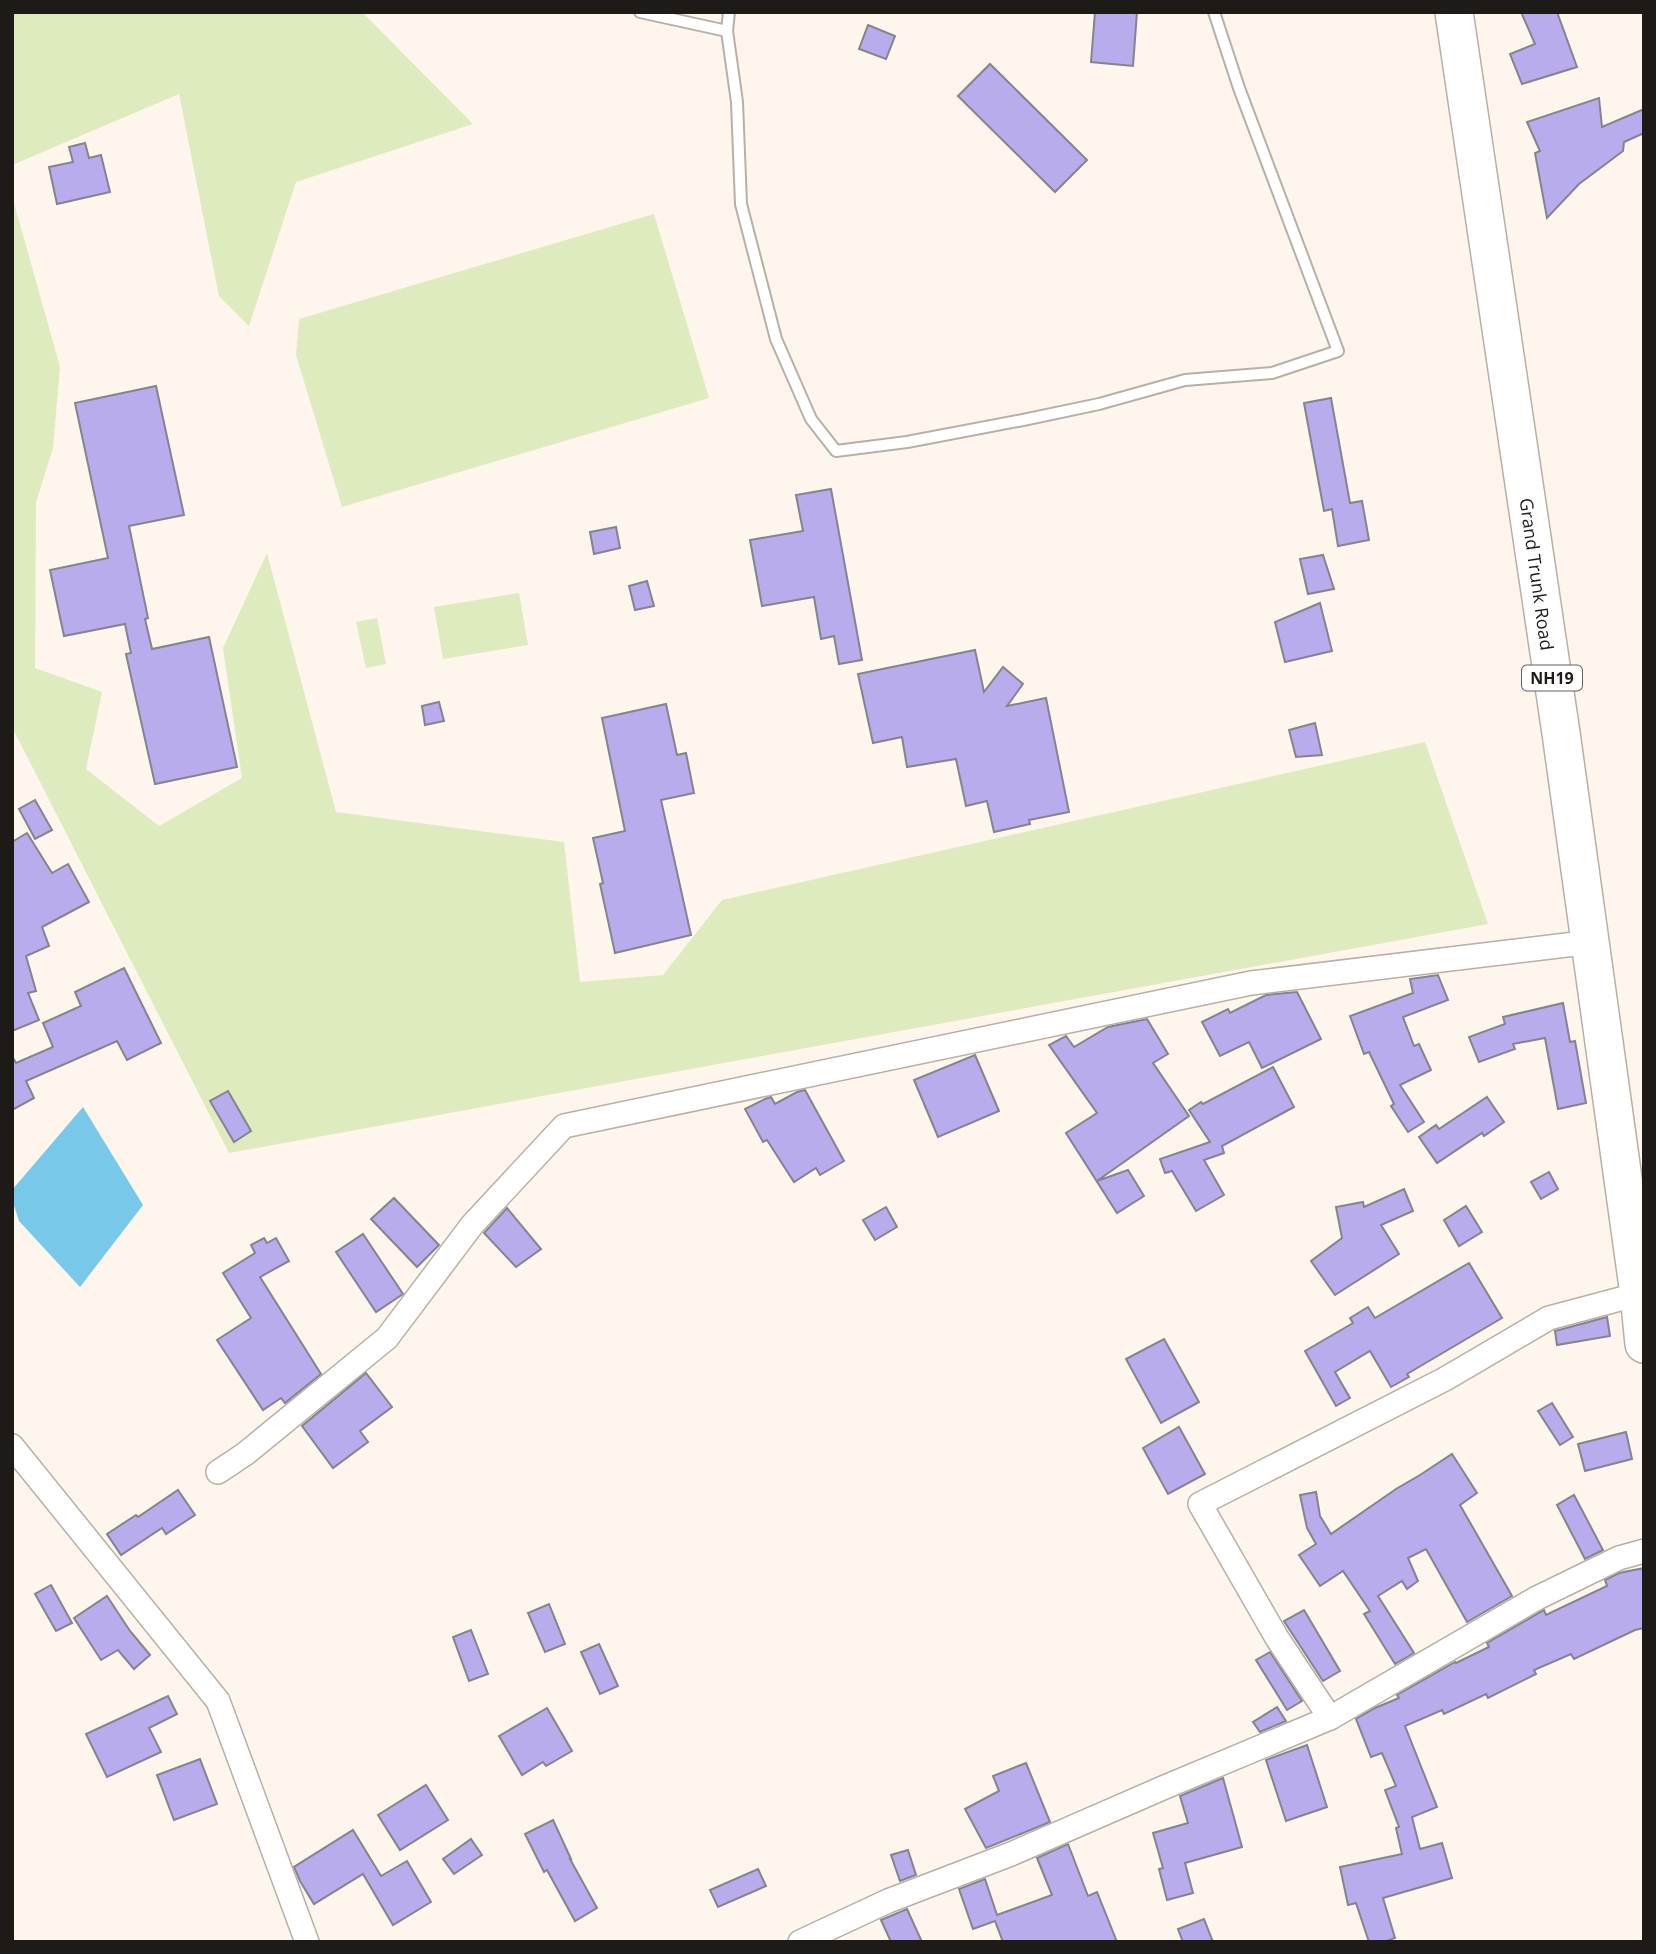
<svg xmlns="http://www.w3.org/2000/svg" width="1656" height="1954" font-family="'Open Sans',sans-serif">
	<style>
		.green { fill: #deebbe }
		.water { fill: #77c8e9 }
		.building { fill: #b8acec; stroke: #85838d; stroke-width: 2 }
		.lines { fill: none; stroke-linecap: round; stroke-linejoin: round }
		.service-casing { stroke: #b8afa7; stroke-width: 14 }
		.minor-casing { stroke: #b8afa7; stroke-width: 26 }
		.trunk-casing { stroke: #b8afa7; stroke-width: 40 }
		.service { stroke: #fff; stroke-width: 10 }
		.minor { stroke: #fff; stroke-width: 23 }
		.trunk { stroke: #fff; stroke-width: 37 }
		.labels { text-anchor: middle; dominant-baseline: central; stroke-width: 5; stroke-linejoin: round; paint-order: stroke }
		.shield { fill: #fff; stroke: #625f5d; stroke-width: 2 }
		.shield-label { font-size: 16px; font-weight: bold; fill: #1e1a17 }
		.street-label { font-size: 18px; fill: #1e1a17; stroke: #fff }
	</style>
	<rect width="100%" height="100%" fill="#fef5ec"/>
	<g class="green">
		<polygon points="12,12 362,12 473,124 296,182 249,326 219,296 179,94 12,165"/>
		<polygon points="12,196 60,367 53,448 36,502 35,668 102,692 86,769 159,826 242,778 223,648 267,553 336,812 564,842 580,982 663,975 722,900 1425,742 1488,924 229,1153 12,727"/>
		<polygon points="654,214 709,398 342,507 296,355 299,319"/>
		<polygon points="519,593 528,645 443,659 434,607"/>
		<polygon points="377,618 386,664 366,668 356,622"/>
	</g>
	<polygon class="water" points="83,1107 143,1205 80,1287 19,1221 12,1199 12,1190"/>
	<g class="building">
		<polygon points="1095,12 1137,12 1133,66 1091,62"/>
		<polygon points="1521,12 1557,12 1577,67 1522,84 1510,54 1535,44"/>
		<polygon points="868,25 895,36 886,59 859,49"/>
		<polygon points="990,64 1087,160 1055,192 958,96"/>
		<polygon points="1599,98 1602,127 1644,109 1644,133 1624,142 1623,151 1579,184 1547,218 1535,153 1540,151 1527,122"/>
		<polygon points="85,143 89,158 101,155 110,192 57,204 49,167 73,162 69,147"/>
		<polygon points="156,386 184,515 129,526 148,618 145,619 152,649 209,637 237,767 155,784 126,654 131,653 125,624 64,636 50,570 108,558 75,403"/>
		<polygon points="1331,398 1350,503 1362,501 1369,540 1338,546 1332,509 1324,511 1304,403"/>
		<polygon points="831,489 862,660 839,664 834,636 821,639 814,597 762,606 750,540 803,531 796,495"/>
		<polygon points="616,527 620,548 594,554 590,532"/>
		<polygon points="1323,555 1334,589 1308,594 1300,559"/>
		<polygon points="647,581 654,606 635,610 629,586"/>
		<polygon points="1320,603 1332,651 1285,662 1275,622"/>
		<polygon points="975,650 984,692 1003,667 1023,684 1007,706 1046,698 1069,812 1029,820 1030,824 994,832 987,801 966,806 956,759 907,767 902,737 873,743 858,674"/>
		<polygon points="439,702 444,721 425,725 422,706"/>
		<polygon points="666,704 677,755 686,753 694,793 661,800 691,935 615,953 600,884 603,883 593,838 625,831 602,718"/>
		<polygon points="1315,723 1322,755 1296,757 1289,730"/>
		<polygon points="35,800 52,830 35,839 19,809"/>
		<polygon points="27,833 52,873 68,864 89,902 42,927 49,946 26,956 36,991 28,993 39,1020 12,1031 12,842"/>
		<polygon points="124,968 161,1043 127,1060 117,1041 26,1081 34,1098 12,1110 12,1056 16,1063 53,1047 43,1023 81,1006 75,992"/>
		<polygon points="1438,975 1448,1000 1403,1017 1414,1046 1419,1044 1431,1070 1400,1085 1424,1122 1408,1132 1391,1106 1394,1104 1369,1052 1364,1054 1350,1016 1413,993 1410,979"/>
		<polygon points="1297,992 1321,1039 1262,1068 1249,1042 1220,1056 1202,1022 1228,1009 1230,1013 1266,995"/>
		<polygon points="1563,1003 1570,1042 1575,1041 1586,1103 1558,1109 1545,1038 1513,1044 1515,1049 1479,1062 1469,1037 1505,1024 1503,1017"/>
		<polygon points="1147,1019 1168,1054 1153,1063 1189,1116 1097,1181 1128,1170 1144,1196 1117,1213 1066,1133 1097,1113 1049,1045 1066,1036 1074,1047 1108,1027"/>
		<polygon points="975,1055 999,1111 938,1137 914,1080"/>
		<polygon points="1273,1067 1294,1107 1222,1146 1224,1153 1204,1160 1224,1195 1196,1211 1172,1171 1165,1173 1160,1159 1210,1142 1189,1110 1201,1102 1203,1104"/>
		<polygon points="805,1090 844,1161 820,1175 816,1168 794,1182 767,1140 763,1142 745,1109 765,1099 771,1097 775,1104 797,1092"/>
		<polygon points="228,1091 251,1131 234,1142 210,1101"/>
		<polygon points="1487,1097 1504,1122 1484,1136 1482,1133 1437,1163 1419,1137 1436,1125 1439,1129"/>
		<polygon points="1549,1172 1558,1189 1541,1199 1531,1182"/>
		<polygon points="1404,1189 1413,1211 1381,1225 1399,1254 1335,1295 1311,1261 1342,1238 1336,1207 1363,1202 1364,1207"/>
		<polygon points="394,1198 439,1245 417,1267 371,1219"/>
		<polygon points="1466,1206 1482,1232 1459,1246 1444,1220"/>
		<polygon points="886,1207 897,1227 875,1240 863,1220"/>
		<polygon points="507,1208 541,1249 516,1267 484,1233"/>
		<polygon points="363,1234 403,1294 376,1312 336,1252"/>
		<polygon points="264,1238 267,1243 276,1238 289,1261 260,1277 321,1374 285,1403 281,1398 263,1410 217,1340 251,1318 223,1273 255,1253 251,1245"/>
		<polygon points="1469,1263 1502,1318 1407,1374 1409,1377 1391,1387 1370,1351 1335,1372 1350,1398 1336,1406 1305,1351 1353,1323 1350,1318 1368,1307 1375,1318"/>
		<polygon points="1607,1317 1610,1336 1557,1345 1555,1331"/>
		<polygon points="1164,1339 1199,1402 1161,1423 1126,1359"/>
		<polygon points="366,1373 392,1407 360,1431 368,1442 333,1468 302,1426"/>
		<polygon points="1552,1403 1573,1437 1560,1445 1538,1411"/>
		<polygon points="1179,1427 1205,1474 1168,1494 1143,1448"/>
		<polygon points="1626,1432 1632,1459 1585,1471 1578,1444"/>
		<polygon points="1452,1454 1477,1493 1460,1505 1512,1596 1467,1622 1426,1549 1408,1558 1418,1581 1407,1589 1402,1581 1378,1596 1414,1653 1395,1664 1364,1614 1370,1611 1343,1571 1320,1586 1299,1555 1316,1544 1307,1528 1300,1495 1316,1492 1320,1516 1331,1534 1396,1489 1420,1475"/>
		<polygon points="178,1490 195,1515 166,1534 162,1528 121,1555 107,1534 136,1515 138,1517"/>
		<polygon points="1574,1495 1603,1550 1585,1559 1557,1505"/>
		<polygon points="1644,1568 1644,1628 1635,1630 1574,1659 1571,1654 1534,1670 1536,1674 1488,1698 1486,1694 1444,1714 1442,1710 1405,1726 1437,1807 1412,1817 1420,1849 1442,1843 1452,1878 1383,1898 1395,1938 1384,1942 1369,1942 1356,1903 1348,1905 1340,1867 1402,1854 1396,1828 1399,1827 1385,1790 1396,1786 1382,1753 1371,1757 1356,1719 1375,1708 1399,1698 1397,1695 1455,1662 1456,1663 1489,1647 1487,1643 1544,1610 1546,1615 1607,1586 1605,1580 1619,1573"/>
		<polygon points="51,1585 72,1623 56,1631 35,1594"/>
		<polygon points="107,1596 130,1631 150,1655 134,1669 118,1650 101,1660 74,1618"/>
		<polygon points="549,1604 565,1644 545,1652 528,1613"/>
		<polygon points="1304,1610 1340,1671 1323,1681 1284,1621"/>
		<polygon points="471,1630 488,1674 469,1681 453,1637"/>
		<polygon points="599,1644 618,1686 600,1694 581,1652"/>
		<polygon points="1270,1652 1302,1701 1287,1710 1256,1660"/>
		<polygon points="168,1696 177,1714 149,1728 161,1752 107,1777 86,1734"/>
		<polygon points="1277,1707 1286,1721 1260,1732 1253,1722"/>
		<polygon points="547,1708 572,1751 546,1766 543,1762 522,1775 499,1736"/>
		<polygon points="1307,1745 1327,1807 1286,1821 1266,1760"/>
		<polygon points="200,1759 217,1804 174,1820 157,1775"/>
		<polygon points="1026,1763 1050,1822 986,1848 965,1809 999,1791 993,1776"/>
		<polygon points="1223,1778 1242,1847 1185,1863 1193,1893 1167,1900 1159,1869 1163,1868 1153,1833 1188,1823 1180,1796"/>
		<polygon points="426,1785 448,1820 400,1850 378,1815"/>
		<polygon points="553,1820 571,1859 570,1859 597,1908 575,1921 547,1870 544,1872 525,1834"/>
		<polygon points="353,1830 381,1876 407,1861 431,1902 393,1925 363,1874 314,1904 300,1881 294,1867"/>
		<polygon points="471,1839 482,1855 454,1874 443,1859"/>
		<polygon points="1068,1844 1088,1896 1097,1892 1117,1942 1003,1942 995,1921 973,1929 959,1889 985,1879 997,1915 1052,1895 1037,1858"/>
		<polygon points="908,1850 916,1875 900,1881 891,1855"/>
		<polygon points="758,1869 766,1886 718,1907 710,1890"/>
		<polygon points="907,1909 922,1942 891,1942 881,1920"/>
		<polygon points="1204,1919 1213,1942 1183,1942 1178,1929"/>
	</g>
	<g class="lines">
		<defs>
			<g id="service">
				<polyline points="640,12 727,31"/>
				<polyline points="729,12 727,31 737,102 741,204 776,339 811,419 836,451 907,442 1023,420 1099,404 1185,380 1272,373 1338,351 1239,88 1214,12"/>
			</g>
			<g id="minor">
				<polyline points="12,1446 218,1701 307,1942"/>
				<polyline points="218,1472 245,1454 387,1338 472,1225 564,1126 1251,983 1575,944 1589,940"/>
				<polyline points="1330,1718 1277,1638 1200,1504 1445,1379 1549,1318 1639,1294"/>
				<polyline points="800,1942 888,1901 1011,1854 1165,1787 1330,1718 1537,1598 1619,1558 1644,1551"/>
			</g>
			<polyline id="trunk" points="1454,12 1561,733 1639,1294 1644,1344"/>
		</defs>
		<use href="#service" class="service-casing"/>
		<use href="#minor" class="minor-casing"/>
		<use href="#trunk" class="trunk-casing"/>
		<use href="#service" class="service"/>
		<use href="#minor" class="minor"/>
		<use href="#trunk" class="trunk"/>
	</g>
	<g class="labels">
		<rect class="shield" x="1522" y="665.5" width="60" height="25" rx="5"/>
		<g class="shield-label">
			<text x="1552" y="678">NH19</text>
		</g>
		<g class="street-label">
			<text transform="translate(1537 574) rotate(82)">Grand Trunk Road</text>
		</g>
	</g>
	<rect width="1656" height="1954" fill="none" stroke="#1e1a17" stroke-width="28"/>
</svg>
